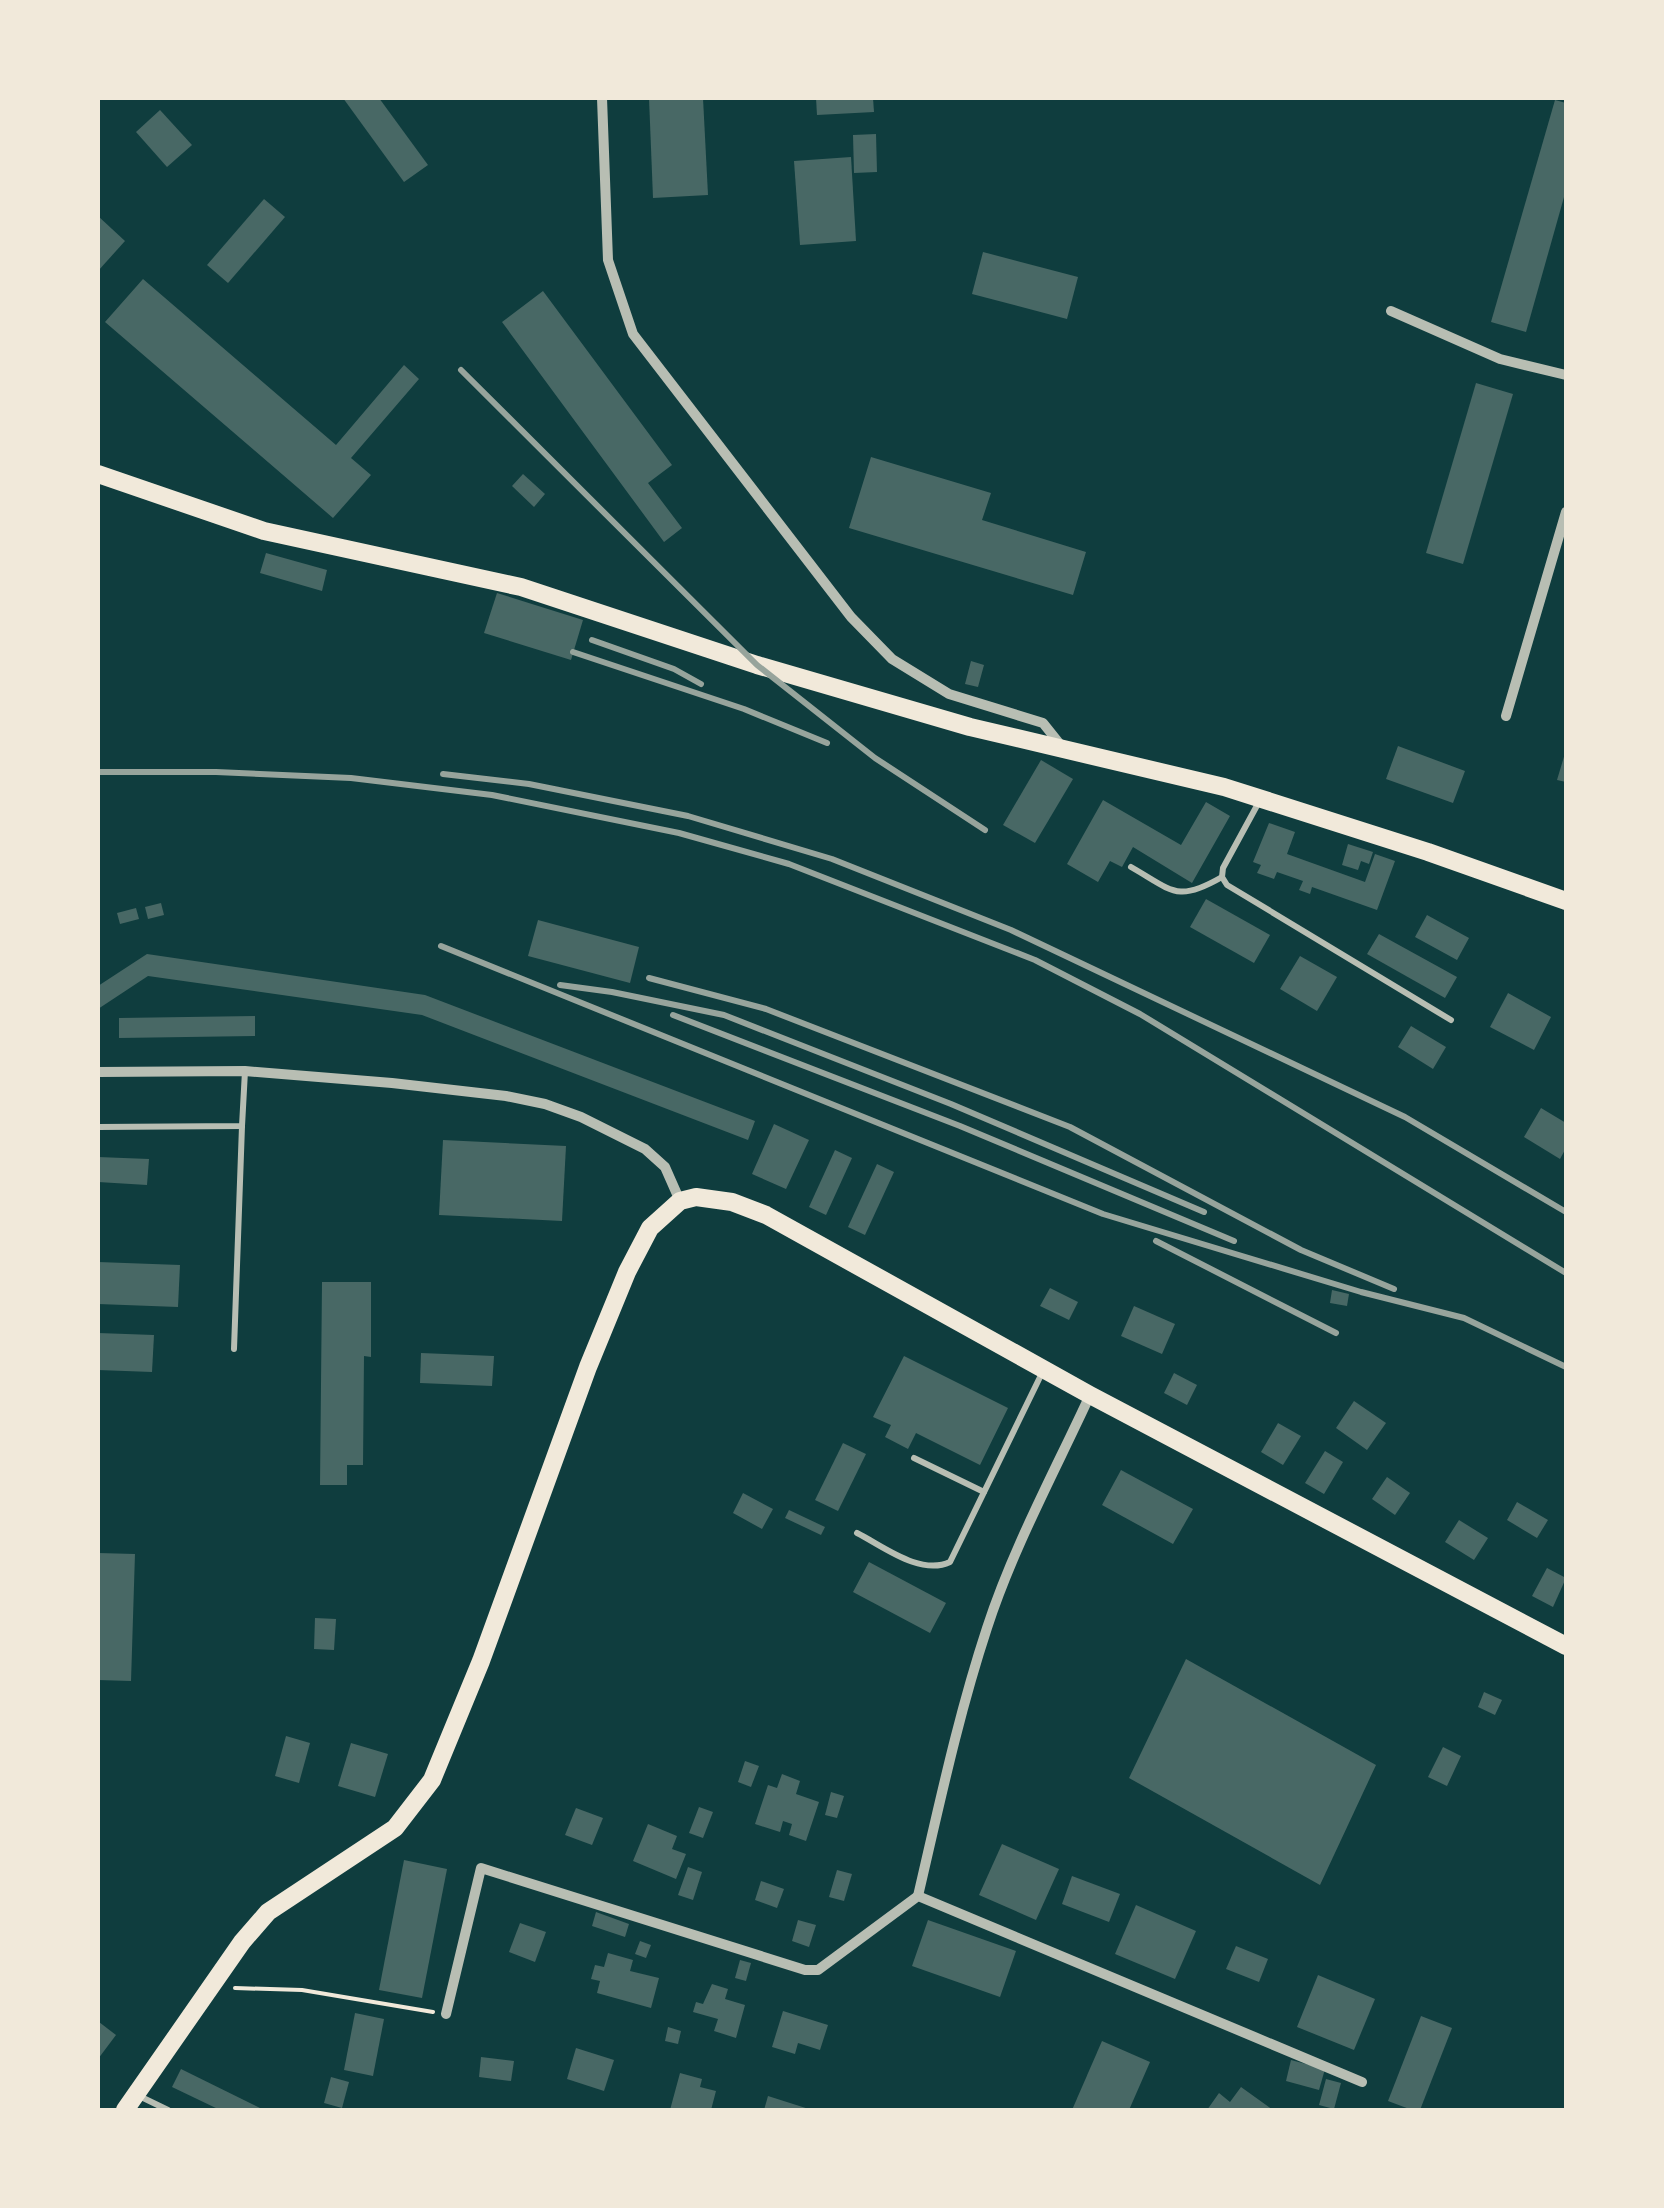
<svg xmlns="http://www.w3.org/2000/svg" width="1664" height="2208" font-family="'Work Sans',sans-serif">
	<style>
		.building { fill: #486865 }
		.lines { fill: none; stroke-linecap: round; stroke-linejoin: round }
		.path { stroke: #f1e9da; stroke-width: 4 }
		.service { stroke: #b8beb3; stroke-width: 6 }
		.minor { stroke: #b8beb3; stroke-width: 10 }
		.secondary { stroke: #f1e9da; stroke-width: 18 }
		.rail { stroke: #97a49c; stroke-width: 6 }
	</style>
	<rect width="100%" height="100%" fill="#0f3d3e"/>
	<g class="building">
		<polygon points="343,98 379,98 428,165 404,182"/>
		<polygon points="649,98 703,98 708,195 653,198"/>
		<polygon points="816,98 873,98 874,112 817,115"/>
		<polygon points="1555,100 1566,103 1566,190 1526,332 1491,322"/>
		<polygon points="160,110 192,145 167,167 136,132"/>
		<polygon points="876,134 877,172 854,173 853,135"/>
		<polygon points="851,157 856,241 800,245 794,161"/>
		<polygon points="264,199 285,217 228,283 207,265"/>
		<polygon points="98,216 125,241 98,271"/>
		<polygon points="983,252 1078,277 1067,319 972,294"/>
		<polygon points="143,279 336,445 404,365 419,379 351,458 371,475 333,518 105,322"/>
		<polygon points="543,291 672,465 648,483 682,528 664,542 502,322"/>
		<polygon points="1476,383 1513,394 1463,564 1426,553"/>
		<polygon points="871,457 991,493 982,520 1086,552 1073,595 849,528"/>
		<polygon points="523,474 545,494 534,507 512,486"/>
		<polygon points="266,553 327,570 322,591 260,573"/>
		<polygon points="497,593 583,620 571,660 484,633"/>
		<polygon points="971,661 984,665 978,687 965,684"/>
		<polygon points="1398,746 1465,771 1453,803 1386,779"/>
		<polygon points="1566,750 1566,782 1557,780"/>
		<polygon points="1041,760 1073,779 1035,843 1003,825"/>
		<polygon points="1103,800 1181,845 1206,802 1230,816 1192,883 1133,847 1122,867 1110,861 1098,882 1067,864"/>
		<polygon points="1269,823 1295,832 1287,854 1365,882 1375,854 1395,861 1377,910 1312,887 1310,894 1299,890 1303,881 1277,872 1274,879 1257,873 1261,865 1253,862"/>
		<polygon points="1348,844 1373,852 1369,864 1361,861 1358,870 1342,865"/>
		<polygon points="1206,899 1270,935 1254,963 1190,927"/>
		<polygon points="161,903 164,915 148,919 145,907"/>
		<polygon points="136,908 139,919 120,924 117,913"/>
		<polygon points="1427,915 1469,938 1457,960 1415,937"/>
		<polygon points="538,920 639,947 630,983 528,956"/>
		<polygon points="1379,934 1457,977 1445,998 1367,954"/>
		<polygon points="147,954 425,995 755,1121 748,1140 422,1015 148,976 98,1009 98,986"/>
		<polygon points="1300,956 1337,977 1317,1011 1280,989"/>
		<polygon points="1508,993 1551,1017 1534,1050 1490,1027"/>
		<polygon points="255,1016 255,1036 119,1038 119,1018"/>
		<polygon points="1411,1026 1446,1047 1433,1069 1398,1047"/>
		<polygon points="1541,1108 1566,1123 1566,1148 1560,1159 1524,1137"/>
		<polygon points="774,1124 809,1140 786,1189 752,1174"/>
		<polygon points="443,1140 566,1146 562,1221 439,1215"/>
		<polygon points="835,1150 852,1158 826,1215 809,1207"/>
		<polygon points="98,1157 149,1159 147,1185 98,1182"/>
		<polygon points="877,1164 894,1172 865,1235 848,1227"/>
		<polygon points="98,1262 180,1265 178,1307 98,1304"/>
		<polygon points="322,1282 371,1282 371,1357 364,1356 363,1465 347,1465 347,1485 320,1485"/>
		<polygon points="1050,1288 1078,1302 1069,1320 1040,1306"/>
		<polygon points="1332,1290 1349,1294 1347,1306 1330,1303"/>
		<polygon points="1134,1306 1175,1324 1162,1354 1121,1336"/>
		<polygon points="98,1333 154,1335 152,1372 98,1370"/>
		<polygon points="421,1353 494,1356 492,1386 420,1383"/>
		<polygon points="904,1356 1008,1408 980,1465 916,1433 908,1449 885,1437 891,1425 873,1417"/>
		<polygon points="1174,1373 1197,1385 1187,1405 1164,1393"/>
		<polygon points="1354,1401 1386,1423 1367,1450 1336,1428"/>
		<polygon points="1278,1423 1301,1436 1283,1465 1261,1452"/>
		<polygon points="843,1443 866,1454 838,1511 815,1500"/>
		<polygon points="1325,1451 1343,1462 1324,1494 1305,1483"/>
		<polygon points="1121,1470 1193,1509 1173,1544 1102,1505"/>
		<polygon points="1387,1477 1410,1493 1395,1515 1372,1499"/>
		<polygon points="743,1493 773,1509 762,1529 733,1513"/>
		<polygon points="1517,1502 1548,1520 1537,1538 1507,1520"/>
		<polygon points="789,1510 825,1527 821,1535 785,1518"/>
		<polygon points="1459,1520 1488,1538 1474,1560 1445,1542"/>
		<polygon points="98,1553 135,1554 131,1681 98,1680"/>
		<polygon points="869,1562 946,1603 930,1633 853,1592"/>
		<polygon points="1547,1568 1566,1578 1553,1607 1532,1596"/>
		<polygon points="315,1618 336,1619 334,1650 314,1649"/>
		<polygon points="1186,1659 1376,1765 1320,1885 1129,1778"/>
		<polygon points="1484,1692 1502,1700 1495,1715 1478,1707"/>
		<polygon points="286,1736 310,1743 299,1783 275,1776"/>
		<polygon points="351,1743 388,1754 375,1797 338,1786"/>
		<polygon points="1443,1747 1461,1756 1447,1786 1428,1777"/>
		<polygon points="745,1761 759,1766 751,1787 738,1782"/>
		<polygon points="782,1774 800,1781 796,1794 819,1802 806,1841 789,1835 792,1824 783,1821 780,1832 755,1824 768,1785 777,1788"/>
		<polygon points="831,1792 844,1796 837,1818 825,1815"/>
		<polygon points="699,1807 713,1812 703,1838 689,1833"/>
		<polygon points="576,1808 603,1818 592,1845 565,1835"/>
		<polygon points="648,1824 677,1836 672,1849 686,1854 676,1879 633,1861"/>
		<polygon points="1002,1844 1059,1869 1036,1920 979,1895"/>
		<polygon points="404,1860 447,1869 422,1998 379,1990"/>
		<polygon points="688,1867 702,1872 693,1900 678,1895"/>
		<polygon points="837,1870 852,1874 844,1901 829,1897"/>
		<polygon points="1072,1876 1120,1894 1109,1922 1062,1904"/>
		<polygon points="761,1881 784,1889 777,1908 755,1900"/>
		<polygon points="1136,1905 1196,1931 1175,1979 1115,1954"/>
		<polygon points="596,1912 629,1924 625,1937 592,1926"/>
		<polygon points="798,1920 816,1925 809,1947 792,1941"/>
		<polygon points="928,1920 1016,1951 1000,1997 912,1966"/>
		<polygon points="520,1923 546,1932 535,1962 509,1952"/>
		<polygon points="640,1941 651,1945 646,1958 635,1954"/>
		<polygon points="1236,1946 1268,1959 1259,1982 1226,1969"/>
		<polygon points="608,1953 633,1960 630,1971 659,1978 651,2008 597,1993 600,1981 591,1979 595,1965 604,1967"/>
		<polygon points="740,1960 751,1963 746,1981 735,1978"/>
		<polygon points="1318,1975 1375,1999 1354,2050 1297,2027"/>
		<polygon points="712,1984 728,1989 725,1999 745,2005 736,2038 714,2031 718,2019 693,2012 696,2002 703,2004"/>
		<polygon points="783,2011 828,2025 820,2050 798,2043 795,2054 772,2047"/>
		<polygon points="355,2013 384,2019 373,2076 344,2070"/>
		<polygon points="1421,2016 1452,2028 1420,2110 1412,2110 1388,2101"/>
		<polygon points="99,2022 116,2035 98,2059 98,2024"/>
		<polygon points="668,2027 681,2031 678,2044 665,2041"/>
		<polygon points="1102,2041 1150,2062 1129,2110 1072,2110"/>
		<polygon points="576,2048 614,2060 604,2091 567,2079"/>
		<polygon points="481,2057 514,2061 511,2081 479,2077"/>
		<polygon points="1291,2060 1325,2069 1319,2090 1286,2081"/>
		<polygon points="181,2069 264,2110 220,2110 172,2087"/>
		<polygon points="680,2073 702,2079 700,2087 716,2091 711,2110 670,2110"/>
		<polygon points="331,2077 349,2082 342,2108 324,2103"/>
		<polygon points="1326,2079 1341,2083 1334,2109 1319,2105"/>
		<polygon points="1241,2087 1273,2110 1207,2110 1219,2093 1230,2102"/>
		<polygon points="768,2096 812,2110 764,2110"/>
	</g>
	<g class="lines">
		<polyline class="path" points="235,1988 302,1990 433,2012"/>
		<g class="service">
			<polyline points="1260,800 1223,868 1222,877 1227,885 1451,1020"/>
			<path d="M1131,867C1173,891 1177,903 1222,877"/>
			<polyline points="98,1127 242,1126 245,1071"/>
			<polyline points="234,1349 242,1126"/>
			<polyline points="914,1458 984,1492"/>
			<path d="M857,1533C883,1546 920,1576 950,1562L1043,1371"/>
			<polyline points="137,2095 168,2110"/>
		</g>
		<g class="minor">
			<polyline points="602,98 608,260 633,334 851,617 892,659 949,694 1043,723 1063,748"/>
			<polyline points="1391,311 1500,359 1566,375"/>
			<polyline points="1506,716 1566,512"/>
			<polyline points="98,1072 245,1071 392,1083 506,1096 545,1104 581,1117 645,1149 665,1167 680,1201"/>
			<path d="M918,1896C939,1806 958,1716 987,1628C1013,1548 1055,1471 1090,1395"/>
			<polyline points="446,2014 481,1868 805,1970 818,1970 918,1896 1362,2082"/>
		</g>
		<g class="secondary">
			<polyline points="98,474 264,531 521,587 757,665 970,727 1224,787 1428,852 1566,901"/>
			<polyline points="125,2110 242,1942 268,1912 395,1828 432,1780 481,1661 588,1367 627,1272 650,1228 680,1201 696,1197 732,1202 766,1215 1090,1395 1566,1646"/>
		</g>
		<g class="rail">
			<polyline points="461,370 757,665 875,758 985,830"/>
			<polyline points="592,640 674,669 701,684"/>
			<polyline points="573,652 744,709 827,743"/>
			<polyline points="98,772 216,772 351,778 492,795 679,833 789,864 1035,960 1140,1014 1566,1273"/>
			<polyline points="443,774 529,784 688,816 832,859 1011,930 1405,1117 1566,1212"/>
			<polyline points="441,946 1103,1214 1361,1292 1464,1318 1566,1367"/>
			<polyline points="649,978 766,1009 1070,1127 1301,1250 1394,1289"/>
			<polyline points="560,985 612,992 724,1015 951,1104 1204,1212"/>
			<polyline points="673,1015 960,1126 1234,1241"/>
			<polyline points="1156,1241 1336,1333"/>
		</g>
	</g>
	<rect width="1664" height="2208" fill="none" stroke="#f1e9da" stroke-width="200"/>
</svg>
